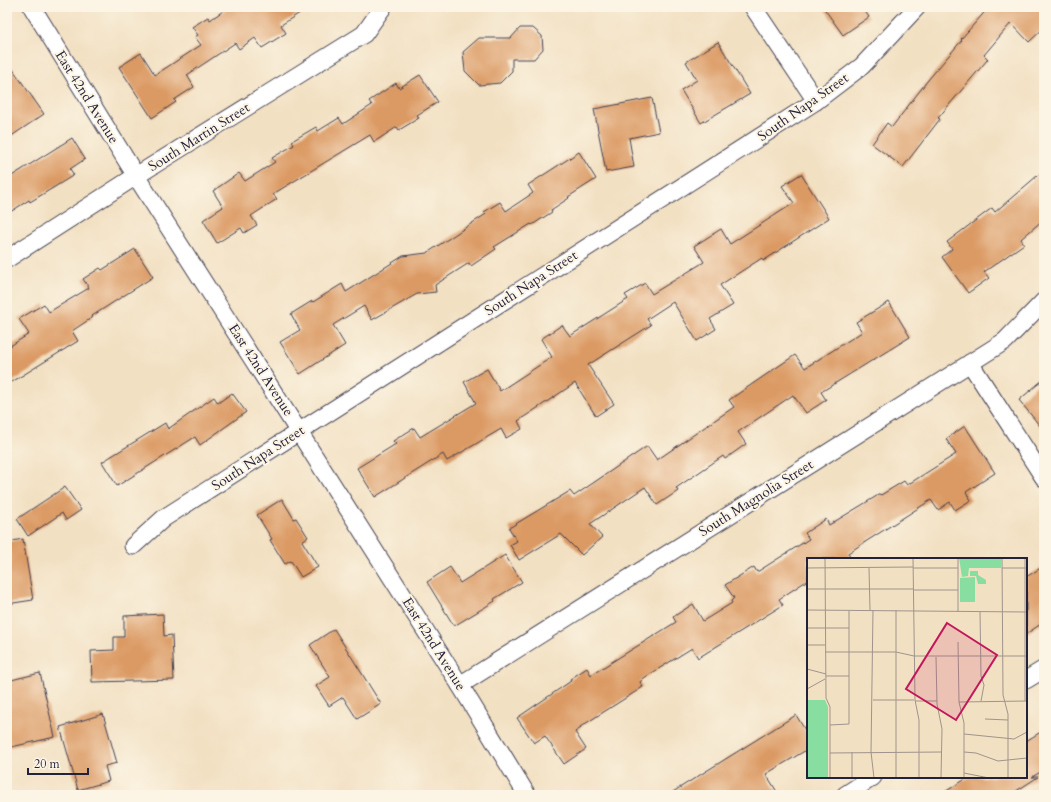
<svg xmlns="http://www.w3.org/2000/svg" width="1051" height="802" font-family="Cardo,serif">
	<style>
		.building { fill: #db9a63 }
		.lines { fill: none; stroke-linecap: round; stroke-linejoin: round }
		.minor-casing { stroke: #413e4f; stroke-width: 19 }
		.minor { stroke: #fff; stroke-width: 17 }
		.labels { text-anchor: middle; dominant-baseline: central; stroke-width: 4; stroke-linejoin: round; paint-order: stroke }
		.street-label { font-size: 14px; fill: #22223b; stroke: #fcf5e5 }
		.inset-road { fill: none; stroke: #9f948c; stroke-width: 1 }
		.view { fill: #c2185b; fill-opacity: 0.15; stroke: #c2185b; stroke-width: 2 }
		.inset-edge { fill: none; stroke: #22223b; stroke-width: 2 }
	</style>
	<rect width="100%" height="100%" fill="#fcf5e5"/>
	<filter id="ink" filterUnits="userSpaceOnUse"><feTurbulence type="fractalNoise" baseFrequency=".025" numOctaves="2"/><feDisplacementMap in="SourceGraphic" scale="8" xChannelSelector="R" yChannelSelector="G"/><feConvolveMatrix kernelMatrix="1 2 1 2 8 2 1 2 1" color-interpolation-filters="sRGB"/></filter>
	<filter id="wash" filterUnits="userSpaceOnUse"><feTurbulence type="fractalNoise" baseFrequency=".012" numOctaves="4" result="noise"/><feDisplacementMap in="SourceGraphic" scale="16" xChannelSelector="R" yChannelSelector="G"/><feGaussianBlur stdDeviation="0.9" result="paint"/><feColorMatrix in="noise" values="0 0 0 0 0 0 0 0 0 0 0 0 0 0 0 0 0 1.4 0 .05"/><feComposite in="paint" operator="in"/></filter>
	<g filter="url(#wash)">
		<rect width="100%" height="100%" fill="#f2e0c2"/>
		<g id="blocks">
			<g class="building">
				<polygon points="229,7 309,7 281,25 286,33 262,48 255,38 239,49 235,43 187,75 194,87 174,100 176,102 152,118 119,67 141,53 155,75 201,45 195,37 198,35 192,27 208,17 210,20"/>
				<polygon points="823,7 862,7 869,17 843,35"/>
				<polygon points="989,7 1044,7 1044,28 1029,42 1011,23 984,55 988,59 938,118 940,119 903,167 872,144 887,123 892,127 928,80 962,40 961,39"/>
				<polygon points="520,28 533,28 542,36 543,49 534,59 512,59 512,71 500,83 479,85 465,71 463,52 479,38 511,38"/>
				<polygon points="718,42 750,94 701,123 681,90 697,80 686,62"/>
				<polygon points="7,61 44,114 7,139"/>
				<polygon points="420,75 438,102 417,115 419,118 399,130 397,127 374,142 370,135 273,194 277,199 251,216 257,225 244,233 241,228 217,243 203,220 223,207 213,191 239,173 245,181 275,162 272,158 294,145 292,141 316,127 318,131 339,118 343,124 372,105 369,101 396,83 399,88"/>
				<polygon points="652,98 659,132 629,138 634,167 606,172 594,109"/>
				<polygon points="72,138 85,159 70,169 74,175 30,202 29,200 7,214 7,179"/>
				<polygon points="579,152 596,179 568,197 569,198 551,210 552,212 532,225 531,224 494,247 496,249 471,266 469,263 435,285 436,292 417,294 372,320 364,306 333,325 345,345 300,374 280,342 300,330 291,314 312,301 313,302 342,284 346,292 403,256 427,253 486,214 484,212 500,202 506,211 533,193 528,185"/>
				<polygon points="1044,170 1044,219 1021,239 1024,244 984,272 989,278 968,293 942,257 952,249 947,242 992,208 995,212"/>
				<polygon points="801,174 829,218 763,261 762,258 720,285 733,305 710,319 716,329 697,341 673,302 647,319 651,325 588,365 614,404 596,416 575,383 518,421 522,429 506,438 501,429 447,461 443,454 375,497 357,468 396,444 393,441 414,428 420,437 476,403 464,382 487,369 500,391 552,357 541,339 562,325 570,336 628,299 625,295 645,283 652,294 704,262 694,246 721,229 730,244 794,203 782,186"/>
				<polygon points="135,249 153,277 92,316 93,317 72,331 78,341 7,385 7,348 29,334 19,319 44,304 49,312 89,288 83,279 100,268 102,270"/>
				<polygon points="889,302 910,337 821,392 826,400 806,413 793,395 738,432 746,444 725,459 723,456 676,488 678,491 657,505 645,487 590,524 602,537 582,555 561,534 519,560 510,545 517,541 509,528 570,491 574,496 646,447 648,447 657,460 734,407 729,400 795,355 805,368 862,332 856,322"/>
				<polygon points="1044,379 1044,431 1019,400"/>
				<polygon points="232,393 246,412 200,445 195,437 117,486 102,462 165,423 168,429 214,397 218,403"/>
				<polygon points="965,426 995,473 966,492 971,500 955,510 950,502 938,510 931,500 848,553 851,559 808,559 808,580 779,599 783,605 698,658 692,648 644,678 640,682 643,687 580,727 581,728 575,732 586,749 564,764 545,736 534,743 517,718 571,681 570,679 587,668 591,675 676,622 673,617 693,604 703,621 732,603 731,601 734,598 725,585 754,567 757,572 809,539 805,533 826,519 829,525 880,494 881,495 904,481 907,485 956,454 946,439"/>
				<polygon points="65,487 81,510 66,520 62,513 28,536 17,519"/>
				<polygon points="282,499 294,519 296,518 308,537 302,541 318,567 301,577 291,561 285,564 270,540 272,539 257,515"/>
				<polygon points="23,539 33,600 7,604 7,542"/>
				<polygon points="505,555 522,582 494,599 495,601 454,626 427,582 450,567 460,583"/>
				<polygon points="1044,566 1044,622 1026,634 1026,577"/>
				<polygon points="163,614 164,636 172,635 174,680 92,682 91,651 114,650 114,637 124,637 124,616"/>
				<polygon points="334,629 381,704 357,719 343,697 329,706 316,686 330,677 310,645"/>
				<polygon points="40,673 55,737 7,748 7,681"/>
				<polygon points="103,714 117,763 105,766 109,781 78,790 60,727"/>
				<polygon points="796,715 808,735 808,749 766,774 779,795 668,795"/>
				<polygon points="1044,730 1044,770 1032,777 1038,777 1010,795 940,795 969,777 1026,777 1026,741"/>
			</g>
		</g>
	</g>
	<g filter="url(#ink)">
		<use href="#blocks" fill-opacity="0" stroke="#413e4f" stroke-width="1"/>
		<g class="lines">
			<defs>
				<g id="minor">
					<polyline points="32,7 136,176 460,685 527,795"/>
					<polyline points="753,7 816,101"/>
					<polyline points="7,259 136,176 364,34 383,7"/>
					<polyline points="970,363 1044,478"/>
					<polyline points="133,546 164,518 816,101 862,66 917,7"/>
					<polyline points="1026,680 1044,669"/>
					<polyline points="460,685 1005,341 1044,301"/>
					<polyline points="845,795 873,777"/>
				</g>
			</defs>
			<use href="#minor" class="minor-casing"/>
			<use href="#minor" class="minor"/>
		</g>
	</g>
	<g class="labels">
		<g class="street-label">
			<text transform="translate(87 97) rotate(58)">East 42nd Avenue</text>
			<text transform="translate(803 107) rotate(-35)">South Napa Street</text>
			<text transform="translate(199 137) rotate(-32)">South Martin Street</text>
			<text transform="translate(531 283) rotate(-33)">South Napa Street</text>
			<text transform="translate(261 370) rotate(57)">East 42nd Avenue</text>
			<text transform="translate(258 458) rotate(-33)">South Napa Street</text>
			<text transform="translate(756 498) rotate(-32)">South Magnolia Street</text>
			<text transform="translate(434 644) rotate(58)">East 42nd Avenue</text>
		</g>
	</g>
	<g transform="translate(807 558)">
		<rect width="220" height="220" fill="#f2e0c2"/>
		<path d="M152,0H194V10H162L161,18L155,19ZM163,13H171V17L179,22V26H171L169,18H163ZM168,19V44H153V20ZM0,142H18L21,149V220H0Z" fill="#88dea1"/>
		<path class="inset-road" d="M18,0L19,140L23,149V220M106,0L108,142L112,162V220M151,0V54M195,0L196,137L201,156V220M218,0V98M0,10L106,9M62,10L63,52M106,10H151M195,10H220M0,31H107M107,32H151M0,52L220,54M66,52L64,194L67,220M89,52V220M173,54L174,118L177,127L174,143M0,70H42M151,84L152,144L157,165V220M0,87H18M18,94H89L107,98H220M218,98V143M129,99L130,146L135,171L134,220M0,111L19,116M19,118H42M0,131L18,121M66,142H107M108,143H130M152,144L220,143M178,161L201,162M23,167L42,166V53M157,176L207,181L220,174M157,194L169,195L191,203L220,200M23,195L134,194M157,215L182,220M45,220V194"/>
		<path class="view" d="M140,65L190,97L149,162L99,131Z"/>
		<rect width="220" height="220" class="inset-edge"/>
	</g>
	<rect width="1051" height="802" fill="none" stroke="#fcf5e5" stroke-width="24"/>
	<path d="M28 768v6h60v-6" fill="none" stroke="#22223b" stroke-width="2"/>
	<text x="34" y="768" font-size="12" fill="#22223b" stroke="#fcf5e5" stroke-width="3" paint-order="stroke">20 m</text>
</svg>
